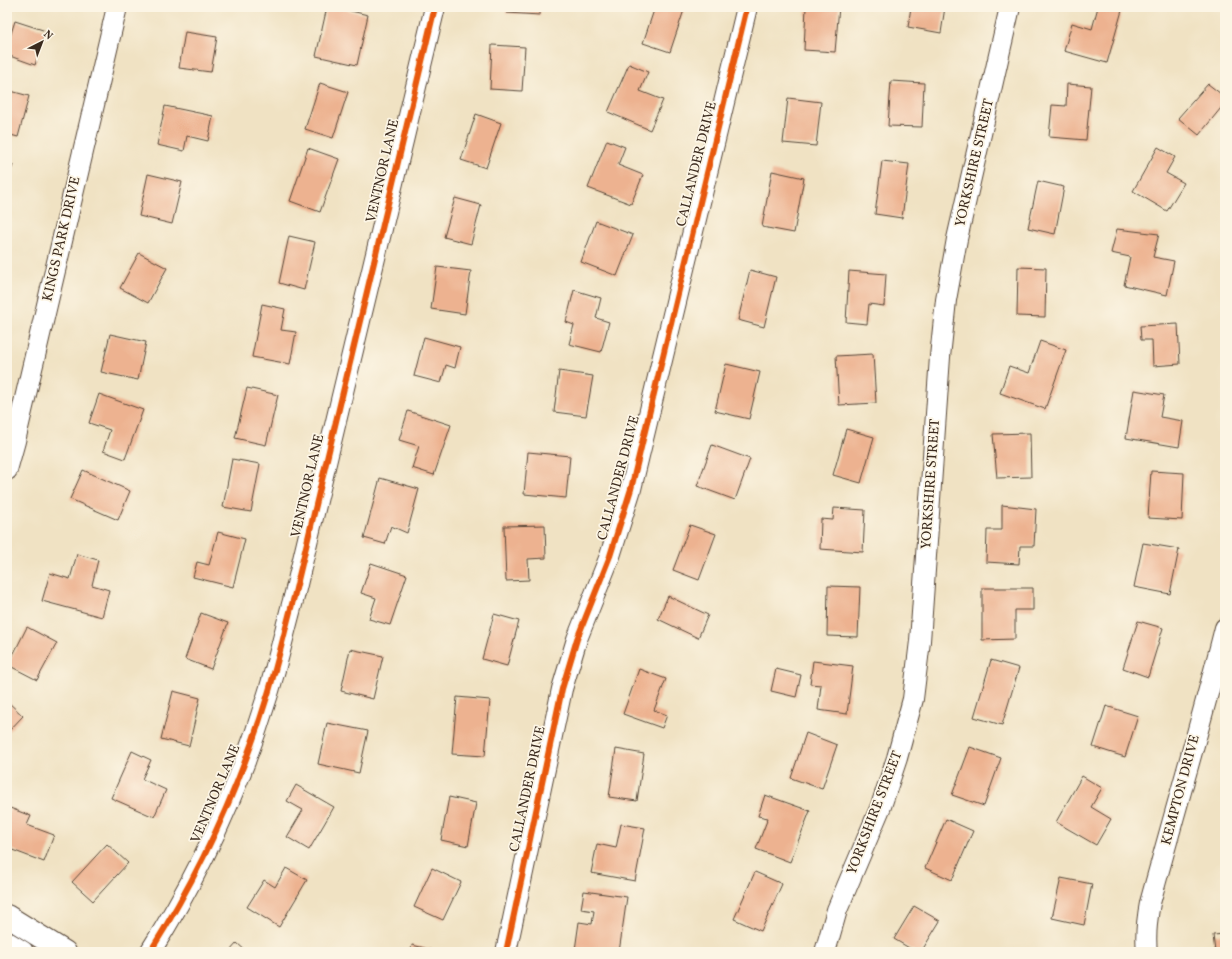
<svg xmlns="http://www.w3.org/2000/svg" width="1232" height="959" font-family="Vollkorn,serif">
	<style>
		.building { fill: #edb290 }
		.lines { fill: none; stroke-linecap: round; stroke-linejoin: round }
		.street-casing { stroke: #564637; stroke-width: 22 }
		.secondary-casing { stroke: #564637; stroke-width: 24 }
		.street { stroke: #fff; stroke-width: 20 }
		.secondary { stroke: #fff; stroke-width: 22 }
		.cycleway-casing { stroke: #fcf5e5; stroke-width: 8 }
		.cycleway { stroke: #e8590c; stroke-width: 6 }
		.labels { text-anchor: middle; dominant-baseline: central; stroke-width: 3.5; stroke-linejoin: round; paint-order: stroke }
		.street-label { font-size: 14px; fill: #3b2a1e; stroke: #fcf5e5 }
	</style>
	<rect width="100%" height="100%" fill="#fcf5e5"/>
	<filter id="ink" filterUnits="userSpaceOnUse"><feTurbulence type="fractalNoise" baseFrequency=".025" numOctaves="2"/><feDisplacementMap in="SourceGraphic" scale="8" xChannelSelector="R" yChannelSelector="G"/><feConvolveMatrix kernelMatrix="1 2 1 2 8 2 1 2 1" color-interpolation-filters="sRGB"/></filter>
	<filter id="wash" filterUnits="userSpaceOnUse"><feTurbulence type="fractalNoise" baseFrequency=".012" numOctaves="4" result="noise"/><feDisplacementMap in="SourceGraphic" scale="16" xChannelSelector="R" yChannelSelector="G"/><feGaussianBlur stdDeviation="0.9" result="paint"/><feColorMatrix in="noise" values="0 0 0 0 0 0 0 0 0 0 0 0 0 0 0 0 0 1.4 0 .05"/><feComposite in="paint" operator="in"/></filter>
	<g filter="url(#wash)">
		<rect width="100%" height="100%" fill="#f0e2c3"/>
		<g id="blocks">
			<g class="building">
				<polygon points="327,7 334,7 368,15 357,65 316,56"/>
				<polygon points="507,7 540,7 540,15 506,13"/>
				<polygon points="655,7 685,7 670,52 643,43"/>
				<polygon points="806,7 839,7 835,52 804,50"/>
				<polygon points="911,7 945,7 941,33 908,27"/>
				<polygon points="1098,7 1123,7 1107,63 1064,51 1072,23 1092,29"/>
				<polygon points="15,21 46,31 35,65 7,55 7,46"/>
				<polygon points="185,32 217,37 211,72 179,68"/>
				<polygon points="492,45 525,47 522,91 490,89"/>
				<polygon points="629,64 648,72 640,91 663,100 650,130 608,112"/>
				<polygon points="891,81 924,83 922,127 888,126"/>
				<polygon points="320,83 348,92 333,138 305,129"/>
				<polygon points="1067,84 1091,86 1086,140 1049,137 1052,105 1066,106"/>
				<polygon points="1208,84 1225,97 1225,103 1199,135 1178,118"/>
				<polygon points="7,90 29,96 18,137 7,134"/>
				<polygon points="788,98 821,102 816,146 783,143"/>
				<polygon points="165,106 213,116 208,141 187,136 184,151 157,145"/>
				<polygon points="476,114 501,123 486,168 461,160"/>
				<polygon points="607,140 625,147 618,165 643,175 631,204 588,188"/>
				<polygon points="1158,147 1175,157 1166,173 1184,183 1167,211 1133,191"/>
				<polygon points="308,148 339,159 320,212 290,201"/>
				<polygon points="882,161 909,164 902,218 875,214"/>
				<polygon points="7,163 13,165 7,181"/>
				<polygon points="772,171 804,178 794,233 762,227"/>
				<polygon points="148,174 182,182 172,224 139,216"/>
				<polygon points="1038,181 1064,187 1055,234 1028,228"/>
				<polygon points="455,198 481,205 471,244 444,237"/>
				<polygon points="596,221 633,235 617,276 581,262"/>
				<polygon points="1117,229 1159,234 1153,257 1174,261 1167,295 1124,285 1130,257 1111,253"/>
				<polygon points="289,236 315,242 304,290 279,283"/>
				<polygon points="139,253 167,268 148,303 120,288"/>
				<polygon points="437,267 471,271 465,314 431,309"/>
				<polygon points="1018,267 1046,268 1045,317 1017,316"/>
				<polygon points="750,270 776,277 764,327 738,320"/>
				<polygon points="849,271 886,274 884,306 869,304 867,324 846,322"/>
				<polygon points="574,290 601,298 596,318 609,322 601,352 569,344 574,325 566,322"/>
				<polygon points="262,304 285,309 281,330 296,332 290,364 252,357"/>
				<polygon points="1178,324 1180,364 1153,366 1152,340 1141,340 1140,326"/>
				<polygon points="110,334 146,342 138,380 101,372"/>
				<polygon points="424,337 460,347 455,368 446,365 441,383 414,376"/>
				<polygon points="1040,341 1066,350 1045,409 1000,393 1009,366 1029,373"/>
				<polygon points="873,354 876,403 839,405 836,356"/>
				<polygon points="726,364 760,372 749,419 715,411"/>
				<polygon points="559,371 593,376 586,416 554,412"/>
				<polygon points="247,388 278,395 266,445 235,438"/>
				<polygon points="1134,390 1164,395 1160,417 1183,421 1179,447 1126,438"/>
				<polygon points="99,394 143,410 125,459 103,451 110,430 89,423"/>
				<polygon points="408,411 451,425 434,475 412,468 419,446 399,440"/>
				<polygon points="846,429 874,437 861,483 833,475"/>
				<polygon points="1030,433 1031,477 997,478 993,434"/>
				<polygon points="712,445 750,459 735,500 697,486"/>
				<polygon points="528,452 570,456 566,498 524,494"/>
				<polygon points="232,459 260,464 251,512 223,507"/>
				<polygon points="83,470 130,491 118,520 70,499"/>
				<polygon points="1151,471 1184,473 1182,520 1148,518"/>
				<polygon points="380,478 419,489 407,533 391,526 385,544 364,538"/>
				<polygon points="1002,505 1036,509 1034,546 1020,546 1019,564 986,562 987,530 1002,530"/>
				<polygon points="834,508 865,510 863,552 820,549 821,519 833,520"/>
				<polygon points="545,525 546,558 528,559 529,580 506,581 504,526"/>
				<polygon points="690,525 716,534 699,580 673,570"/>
				<polygon points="218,532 245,539 233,587 193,577 197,562 209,565"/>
				<polygon points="1143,543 1179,549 1170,594 1134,587"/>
				<polygon points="77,554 98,560 92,585 109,590 102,617 42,601 50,573 70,579"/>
				<polygon points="371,563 407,575 390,625 369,619 376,598 361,593"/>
				<polygon points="828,586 860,587 858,637 827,636"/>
				<polygon points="982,588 1033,588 1033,610 1015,610 1015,639 982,640"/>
				<polygon points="668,596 708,615 698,638 658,619"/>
				<polygon points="201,613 228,623 211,669 185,659"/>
				<polygon points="494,614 519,621 507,666 482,659"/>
				<polygon points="1138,621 1163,628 1148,677 1123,668"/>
				<polygon points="27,627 57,643 37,680 8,665"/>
				<polygon points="350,649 383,656 373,699 341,691"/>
				<polygon points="991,660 1019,668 1002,725 974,717"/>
				<polygon points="813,661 853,666 847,714 818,710 821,685 810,684"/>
				<polygon points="639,669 666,679 654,710 667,715 662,728 623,714"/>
				<polygon points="776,669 801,675 796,697 771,691"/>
				<polygon points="173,691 200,698 189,746 161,739"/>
				<polygon points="457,697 490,700 485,756 452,754"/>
				<polygon points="7,701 23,716 7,733"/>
				<polygon points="1106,706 1138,716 1125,757 1093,747"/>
				<polygon points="327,723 368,731 359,773 318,764"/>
				<polygon points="806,733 837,745 822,789 791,778"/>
				<polygon points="970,747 1001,758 984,806 952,795"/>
				<polygon points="616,749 644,754 637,801 609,797"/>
				<polygon points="132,751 151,760 142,779 166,790 154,817 111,798"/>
				<polygon points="1082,776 1102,788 1091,807 1111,819 1096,845 1056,822"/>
				<polygon points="296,785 334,807 309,850 287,837 303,810 287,801"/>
				<polygon points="765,795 810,811 790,862 756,849 768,818 758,816"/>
				<polygon points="449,797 476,803 468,846 441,840"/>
				<polygon points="10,808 31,816 27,825 54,835 44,862 7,848 7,816"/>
				<polygon points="946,819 973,831 952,880 925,868"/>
				<polygon points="621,824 645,828 635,881 591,873 597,844 616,848"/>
				<polygon points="107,844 128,863 93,901 72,882"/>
				<polygon points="286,868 307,880 279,927 247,907 264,880 275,887"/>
				<polygon points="432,868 461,882 443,920 414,907"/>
				<polygon points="755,872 782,884 761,931 734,919"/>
				<polygon points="1061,878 1092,884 1084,925 1052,918"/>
				<polygon points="584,891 627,897 619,952 589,952 575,950 579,922 592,924 594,911 581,909"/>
				<polygon points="914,906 940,921 921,952 916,952 894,939"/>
				<polygon points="1225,934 1225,952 1215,952 1213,935"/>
				<polygon points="237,943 247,952 229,952"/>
				<polygon points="412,945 437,951 437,952 410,952"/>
			</g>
		</g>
	</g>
	<g filter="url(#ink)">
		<use href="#blocks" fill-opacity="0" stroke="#564637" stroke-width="1"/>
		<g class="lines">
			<defs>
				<g id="street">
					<polyline points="7,470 15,441 117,7"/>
					<path d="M150,952C200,873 241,783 268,694C278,662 285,629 294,597L435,7"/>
					<polyline points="506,952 562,689 577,639 610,556 631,489 747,7"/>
					<polyline points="825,952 837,910 881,806 897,758 913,699 920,641 940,357 946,300 957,239 1010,7"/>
					<path d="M1147,952C1145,935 1147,919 1150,903C1175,811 1202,720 1225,628"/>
				</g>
				<g id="secondary">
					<polyline points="7,916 65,952"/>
					<polyline points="7,943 22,952"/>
				</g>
			</defs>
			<use href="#street" class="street-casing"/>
			<use href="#secondary" class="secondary-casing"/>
			<use href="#street" class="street"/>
			<use href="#secondary" class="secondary"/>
			<defs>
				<g id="cycleway">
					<path d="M150,952C200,873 241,783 268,694C278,662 285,629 294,597L435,7"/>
					<polyline points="506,952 562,689 577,639 610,556 631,489 747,7"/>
				</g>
			</defs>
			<use href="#cycleway" class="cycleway-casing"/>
			<use href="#cycleway" class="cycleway"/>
		</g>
	</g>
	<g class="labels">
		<g class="street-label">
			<text transform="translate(975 163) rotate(-77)">YORKSHIRE STREET</text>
			<text transform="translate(697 164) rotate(-76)">CALLANDER DRIVE</text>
			<text transform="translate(383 171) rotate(-77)">VENTNOR LANE</text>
			<text transform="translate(62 239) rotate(-77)">KINGS PARK DRIVE</text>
			<text transform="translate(619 478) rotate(-75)">CALLANDER DRIVE</text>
			<text transform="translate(931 484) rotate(-86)">YORKSHIRE STREET</text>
			<text transform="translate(308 486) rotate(-77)">VENTNOR LANE</text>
			<text transform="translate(528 789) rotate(-78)">CALLANDER DRIVE</text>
			<text transform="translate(1181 790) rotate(-75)">KEMPTON DRIVE</text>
			<text transform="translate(216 794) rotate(-67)">VENTNOR LANE</text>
			<text transform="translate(875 813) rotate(-69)">YORKSHIRE STREET</text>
		</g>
	</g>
	<rect width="1232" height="959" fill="none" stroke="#fcf5e5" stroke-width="24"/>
	<g transform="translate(42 42) rotate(42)" stroke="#fcf5e5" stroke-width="3" paint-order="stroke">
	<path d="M0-3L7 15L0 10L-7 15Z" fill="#3b2a1e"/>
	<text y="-6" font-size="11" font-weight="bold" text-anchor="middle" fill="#3b2a1e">N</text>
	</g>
</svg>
